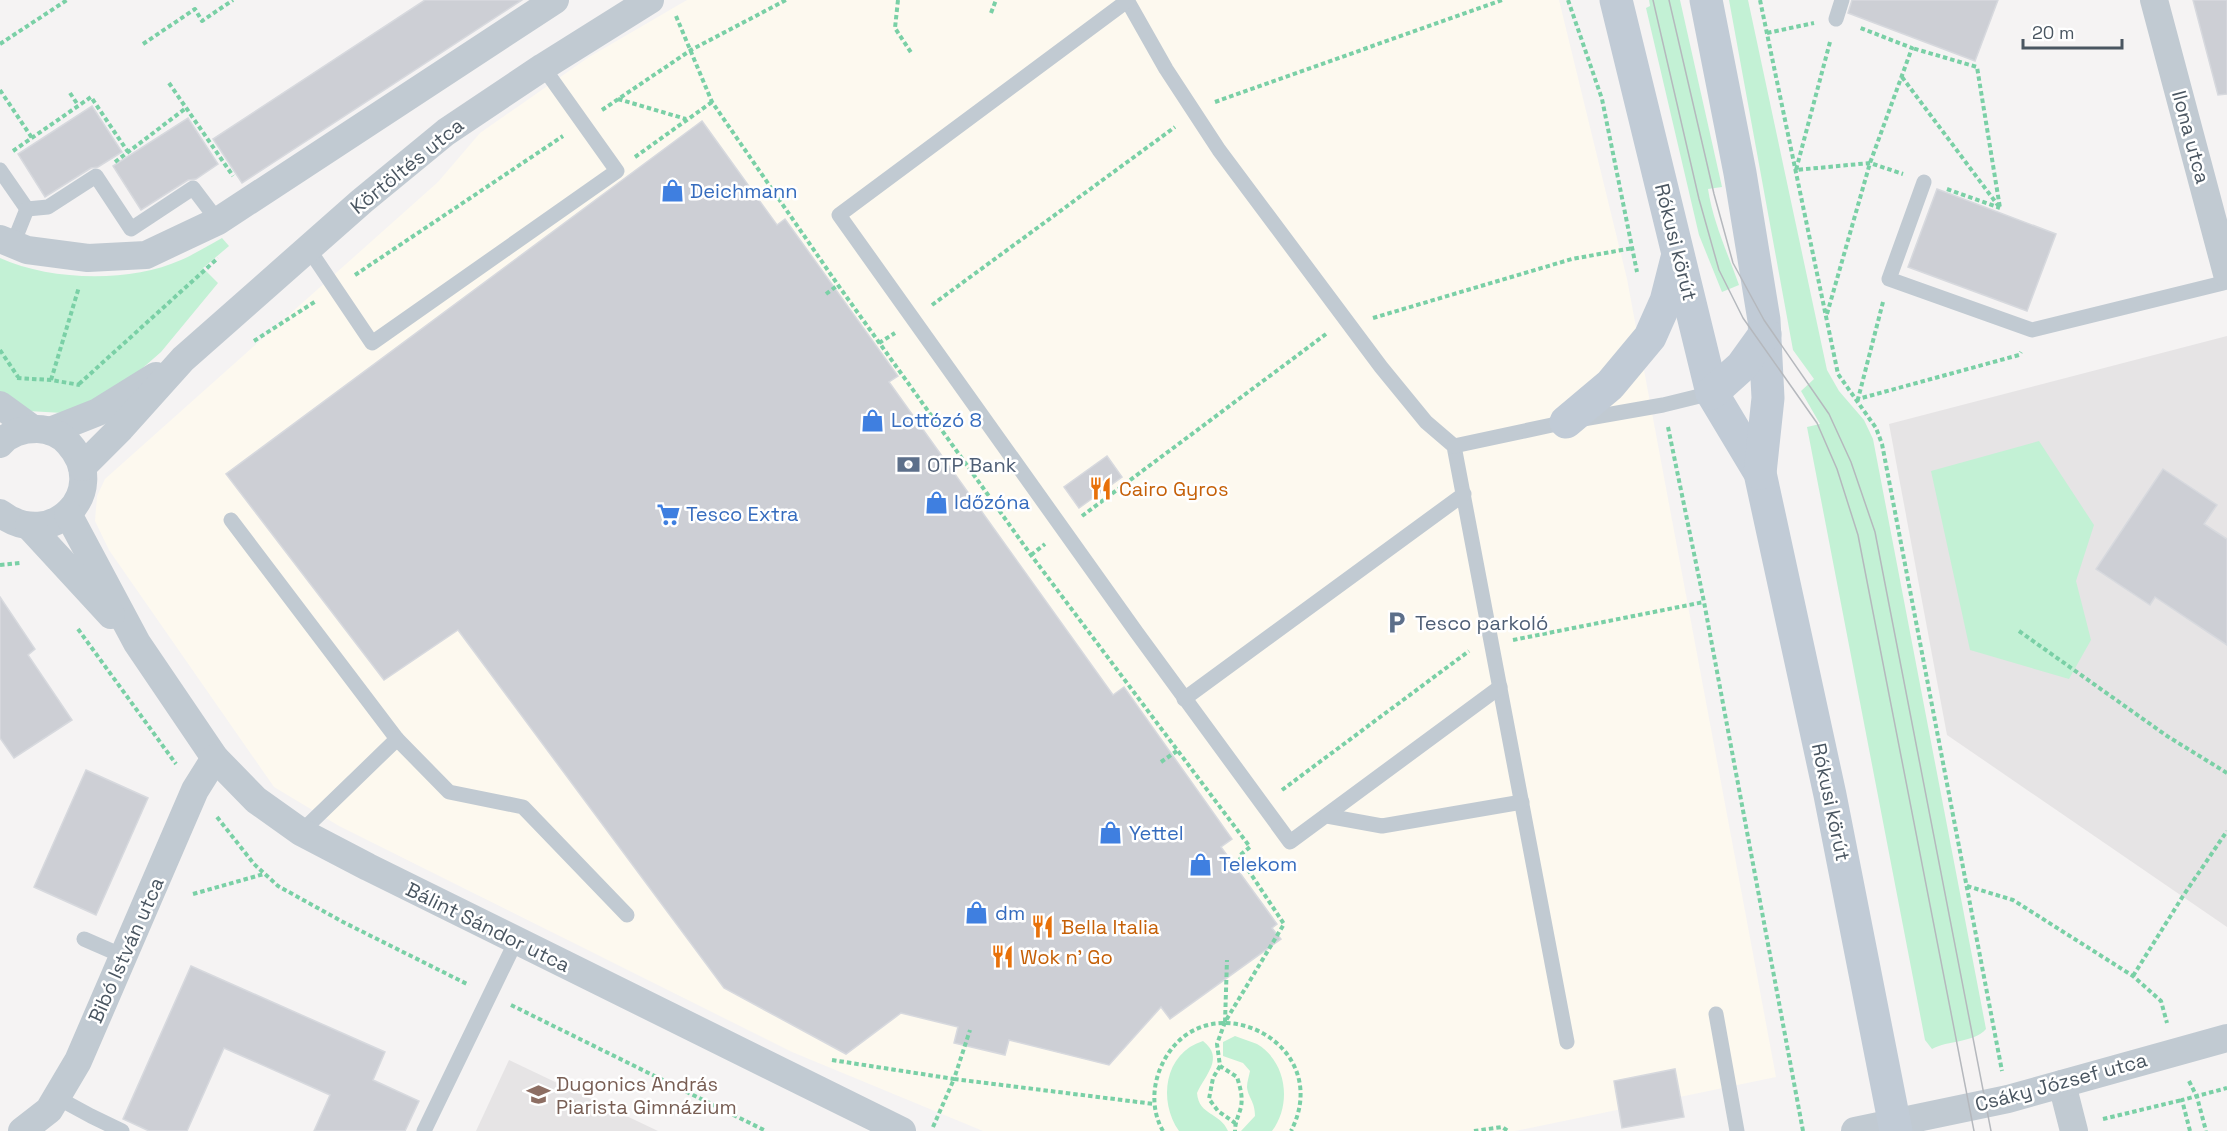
<svg xmlns="http://www.w3.org/2000/svg" width="2227" height="1131" font-family="'Space Grotesk',sans-serif">
	<style>
		.commercial { fill: #fdf9ef }
		.education { fill: #e6e4e5 }
		.green { fill: #c3f1d5 }
		.building { fill: #cdcfd5; stroke: #d7d9de; stroke-width: 1.5 }
		.lines { fill: none; stroke-linecap: round; stroke-linejoin: round }
		.path { stroke: #7ad0a6; stroke-width: 4; stroke-dasharray: 4.5 3; stroke-linecap: butt }
		.lane { stroke: #c1cad2; stroke-width: 15 }
		.street { stroke: #c1cad2; stroke-width: 28 }
		.secondary { stroke: #c1cbd6; stroke-width: 33 }
		.tram { stroke: #b5b8bd; stroke-width: 1.5 }
		.labels { text-anchor: middle; dominant-baseline: central; stroke-width: 5; stroke-linejoin: round; paint-order: stroke }
		.street-label { font-size: 20px; fill: #4a5661; stroke: #fff }
		.shop-label { font-size: 20px; fill: #366cbe; stroke: #fff; text-anchor: start }
		.service-label { font-size: 20px; fill: #4e5e75; stroke: #fff; text-anchor: start }
		.food-label { font-size: 20px; fill: #c56008; stroke: #fff; text-anchor: start }
		.education-label { font-size: 20px; fill: #785e54; stroke: #fff; text-anchor: start }
	</style>
	<rect width="100%" height="100%" fill="#f5f3f3"/>
	<polygon class="commercial" points="687,0 1559,0 1627,279 1776,1077 1515,1131 983,1131 792,1052 339,826 274,787 109,550 95,521 97,496 105,479 438,182 480,133 589,57"/>
	<g class="education">
		<polygon points="2227,336 2227,927 1947,735 1889,424"/>
		<polygon points="509,1060 658,1131 476,1131"/>
	</g>
	<g class="green">
		<path d="M1649,0H1680L1722,187L1708,189C1713,222 1728,254 1739,285L1722,292L1699,235L1646,8L1650,6Z"/>
		<path d="M1729,0H1748L1827,370L1839,391L1864,420L1873,439L1986,1029C1974,1043 1948,1040 1932,1049L1925,1040L1807,427L1820,424L1801,391L1814,379L1793,350Z"/>
		<path d="M222,238L229,246L203,268L218,283L161,352L114,393L63,413L28,411L0,393V258C51,281 130,283 181,260C195,254 209,245 222,238Z"/>
		<polygon points="2039,441 2094,525 2076,581 2091,640 2069,679 1970,650 1931,471"/>
		<path d="M1235,1036C1242,1039 1250,1041 1257,1044C1287,1062 1292,1104 1272,1131H1241L1255,1116C1255,1101 1248,1098 1247,1087C1247,1082 1249,1076 1250,1071L1243,1063L1223,1056V1042Z"/>
		<path d="M1203,1041C1225,1058 1205,1075 1197,1093C1199,1116 1220,1112 1228,1131H1179C1158,1101 1164,1053 1203,1041Z"/>
	</g>
	<g class="building">
		<polygon points="425,0 522,0 242,183 213,139"/>
		<polygon points="1852,0 1998,0 1975,61 1848,13"/>
		<polygon points="2193,0 2227,0 2227,94 2218,95"/>
		<polygon points="92,106 122,152 98,167 91,168 45,197 18,154"/>
		<polygon points="188,118 218,164 196,179 188,180 141,210 113,166"/>
		<polygon points="702,121 777,225 785,219 898,376 889,382 1113,695 1124,687 1232,839 1221,847 1277,924 1272,928 1281,939 1170,1019 1161,1007 1109,1065 1009,1040 1005,1055 954,1043 958,1027 901,1013 846,1054 724,988 458,630 384,680 226,474"/>
		<polygon points="1937,189 2056,234 2027,311 1908,267"/>
		<polygon points="1107,456 1122,477 1079,508 1064,487"/>
		<polygon points="2163,469 2217,505 2204,524 2227,539 2227,645 2155,597 2150,605 2096,569"/>
		<polygon points="0,597 35,649 28,655 72,720 14,758 0,738"/>
		<polygon points="86,770 148,798 96,915 34,887"/>
		<polygon points="191,966 385,1052 373,1080 419,1101 405,1131 314,1131 330,1095 224,1048 187,1131 149,1131 123,1119"/>
		<polygon points="1675,1069 1684,1117 1622,1128 1614,1081"/>
	</g>
	<g class="lines">
		<g class="path">
			<polyline points="898,0 895,28 912,54"/>
			<polyline points="1568,0 1602,99 1637,272"/>
			<polyline points="1760,0 1838,374 1876,428 1882,444 2002,1071"/>
			<polyline points="991,13 996,0"/>
			<path d="M676,16L712,102L838,285L1031,555L1250,847L1239,856L1284,924L1225,1022L1217,1044L1220,1066L1237,1077C1240,1087 1243,1096 1241,1107C1239,1115 1235,1122 1235,1131"/>
			<polyline points="1767,33 1814,23"/>
			<polyline points="1830,42 1796,170 1870,163 1903,174"/>
			<polyline points="0,44 67,0"/>
			<polyline points="143,44 195,9 202,21 233,0"/>
			<polyline points="1902,77 2000,208 1977,67 1912,48"/>
			<polyline points="169,83 233,176"/>
			<polyline points="0,90 32,138"/>
			<polyline points="70,93 78,105"/>
			<polyline points="618,99 686,119"/>
			<polyline points="1215,102 1502,0"/>
			<polyline points="602,110 691,50 786,0"/>
			<polyline points="13,151 91,97 128,152"/>
			<polyline points="635,157 712,102"/>
			<polyline points="115,162 186,108"/>
			<polyline points="1947,189 2000,208"/>
			<polyline points="355,275 563,136"/>
			<polyline points="826,294 838,285"/>
			<polyline points="1883,302 1858,399 2019,355 2021,352"/>
			<polyline points="932,305 1175,127"/>
			<polyline points="1827,314 1870,163 1912,48 1858,27"/>
			<polyline points="1373,318 1572,259 1633,248"/>
			<polyline points="254,341 316,301"/>
			<polyline points="879,343 895,333"/>
			<polyline points="0,350 18,377"/>
			<polyline points="17,378 51,380 80,385"/>
			<polyline points="51,380 79,287"/>
			<polyline points="79,384 218,258"/>
			<polyline points="1668,427 1704,602 1803,1131"/>
			<polyline points="1082,516 1326,334"/>
			<polyline points="1031,555 1045,544"/>
			<polyline points="0,565 20,563"/>
			<polyline points="78,629 176,764"/>
			<polyline points="2019,631 2167,736 2227,773"/>
			<polyline points="1513,640 1704,602"/>
			<polyline points="1161,762 1177,751"/>
			<polyline points="1282,790 1469,651"/>
			<polyline points="217,817 254,864 278,886 343,922 469,985"/>
			<polyline points="1967,886 2013,900 2133,976 2161,1001 2167,1023"/>
			<polyline points="193,894 264,874"/>
			<polyline points="2133,976 2183,896 2227,831"/>
			<polyline points="511,1005 766,1131"/>
			<polyline points="1225,1022 1227,960"/>
			<polyline points="832,1060 954,1079 970,1030"/>
			<polyline points="1220,1066 1213,1078 1209,1099 1218,1111 1235,1123"/>
			<polyline points="2189,1081 2197,1097 2206,1131"/>
			<polyline points="2103,1119 2182,1100"/>
			<polyline points="933,1127 954,1079 1154,1104"/>
			<path d="M1163,1131C1152,1112 1152,1089 1160,1069C1199,975 1338,1040 1291,1131"/>
			<polyline points="1474,1131 1502,1127 1508,1131"/>
			<polyline points="2190,1131 2182,1100 2227,1088"/>
		</g>
		<g class="lane">
			<polyline points="1127,0 1166,69 1219,150 1381,367 1426,422 1454,446 1567,1042"/>
			<polyline points="1127,1 839,215 1137,633 1290,842 1500,687"/>
			<polyline points="1836,19 1842,0"/>
			<polyline points="0,170 27,209 48,207 96,176 131,229 193,188 218,221"/>
			<polyline points="1924,182 1889,279 2032,330 2227,282"/>
			<polyline points="13,244 27,209"/>
			<polyline points="308,248 372,343 617,171 543,67"/>
			<polyline points="1454,446 1566,422 1663,405 1712,393"/>
			<polyline points="231,520 397,739 449,792 523,807 627,915"/>
			<polyline points="1184,699 1464,494"/>
			<polyline points="1327,816 1382,826 1522,802"/>
			<polyline points="301,832 397,739"/>
			<polyline points="84,939 123,956"/>
			<polyline points="1716,1014 1737,1131"/>
			<polyline points="56,1097 91,1116 122,1131"/>
			<polyline points="424,1131 516,941"/>
		</g>
		<g class="street">
			<polyline points="2154,0 2227,274"/>
			<polyline points="0,239 27,250 88,258 146,255 218,221 555,0"/>
			<polyline points="0,405 33,429"/>
			<polyline points="50,431 98,412 156,376"/>
			<path d="M0,444C9,433 24,429 37,429C49,429 62,435 69,444C111,491 52,553 0,513"/>
			<polyline points="82,467 121,428 183,359 362,201 446,132 543,67 650,0"/>
			<polyline points="68,514 137,643 215,758 256,800 301,832 368,867 902,1131"/>
			<polyline points="29,526 111,615"/>
			<polyline points="2062,1084 2074,1131"/>
			<polyline points="22,1131 49,1110 78,1061 195,790 215,758"/>
			<polyline points="1855,1131 2008,1099 2227,1038"/>
		</g>
		<g class="secondary">
			<polyline points="1616,0 1712,393 1760,473 1830,795 1896,1131"/>
			<polyline points="1706,0 1740,173 1764,320 1768,398 1760,473"/>
			<polyline points="1712,393 1742,366 1765,334"/>
			<polyline points="1566,422 1610,385 1650,337 1666,301 1677,258"/>
		</g>
		<g class="tram">
			<polyline points="1653,0 1699,199 1719,270 1743,318 1817,423 1837,469 1858,535 1974,1131"/>
			<polyline points="1669,0 1714,194 1733,263 1764,320 1829,414 1851,462 1875,532 1991,1131"/>
		</g>
	</g>
	<defs>
		<symbol id="shop-bare" viewBox="-9 -9 18 18"><path d="M-5-2.5h2.3a2.7 3.5 0 0 1 5.4 0H5L5.5 6h-11ZM-1.5-2.5h3a1.5 2.3 0 0 0-3 0Z" fill="#3f7fe0" stroke="#fff" stroke-width="2.5" paint-order="stroke"/></symbol>
		<symbol id="bank-bare" viewBox="-9 -9 18 18"><path d="M-6-4H6V4H-6ZM0-2.3a2.3 2.3 0 1 0 0 4.6a2.3 2.3 0 1 0 0-4.6Z" fill="#5c6f8a" stroke="#fff" stroke-width="2.5" paint-order="stroke"/></symbol>
		<symbol id="restaurant-bare" viewBox="-9 -9 18 18"><path d="M-5-6h1v4h1v-4h1v4h1v-4h1v5L-1.5 .5V6h-2V.5L-5-1ZM5-6V6H3V1.5H1.5Q1.5-4 5-6Z" fill="#e8710a" stroke="#fff" stroke-width="2.5" paint-order="stroke"/></symbol>
		<symbol id="supermarket-bare" viewBox="-9 -9 18 18"><path d="M-6-5.5h2.5l.6 2H6L4.5 2H-2.5L-4.4-4H-6ZM-1.5 3.2a1.3 1.3 0 1 0 .1 0ZM3 3.2a1.3 1.3 0 1 0 .1 0Z" fill="#3f7fe0" stroke="#fff" stroke-width="2.5" paint-order="stroke"/></symbol>
		<symbol id="parking-bare" viewBox="-9 -9 18 18"><path d="M-3.5-5.5H1a3.5 3.5 0 0 1 0 7H-1V5.5H-3.5ZM-1-3.4V-.6H.8a1.4 1.4 0 0 0 0-2.8Z" fill="#5c6f8a" stroke="#fff" stroke-width="2.5" paint-order="stroke"/></symbol>
		<symbol id="school-bare" viewBox="-9 -9 18 18"><path d="M0-5L7-2L0 1L-7-2ZM-4 1L0 2.5L4 1V4Q0 6-4 4Z" fill="#8d6e63" stroke="#fff" stroke-width="2.5" paint-order="stroke"/></symbol>
	</defs>
	<g fill-rule="evenodd">
		<use href="#shop-bare" x="656" y="174" width="33" height="33"/>
		<use href="#shop-bare" x="856" y="404" width="33" height="33"/>
		<use href="#bank-bare" x="892" y="448" width="33" height="33"/>
		<use href="#restaurant-bare" x="1084" y="472" width="33" height="33"/>
		<use href="#shop-bare" x="920" y="486" width="33" height="33"/>
		<use href="#supermarket-bare" x="652" y="498" width="33" height="33"/>
		<use href="#parking-bare" x="1380" y="606" width="33" height="33"/>
		<use href="#shop-bare" x="1094" y="816" width="33" height="33"/>
		<use href="#shop-bare" x="1184" y="848" width="33" height="33"/>
		<use href="#shop-bare" x="960" y="896" width="33" height="33"/>
		<use href="#restaurant-bare" x="1026" y="910" width="33" height="33"/>
		<use href="#restaurant-bare" x="986" y="940" width="33" height="33"/>
		<use href="#school-bare" x="522" y="1078" width="33" height="33"/>
	</g>
	<g class="labels">
		<g class="street-label">
			<text transform="translate(2191 137) rotate(75)">Ilona utca</text>
			<text transform="translate(407 166) rotate(-39)">Körtöltés utca</text>
			<text transform="translate(1676 242) rotate(76)">Rókusi körút</text>
			<text transform="translate(1831 802) rotate(78)">Rókusi körút</text>
			<text transform="translate(488 927) rotate(26)">Bálint Sándor utca</text>
			<text transform="translate(126 950) rotate(-66)">Bibó István utca</text>
			<text transform="translate(2061 1082) rotate(-15)">Csáky József utca</text>
		</g>
		<g class="shop-label">
			<text x="690" y="191">Deichmann</text>
			<text x="891" y="420">Lottózó 8</text>
			<text x="954" y="502">Időzóna</text>
			<text x="686" y="514">Tesco Extra</text>
			<text x="1129" y="833">Yettel</text>
			<text x="1219" y="864">Telekom</text>
			<text x="995" y="913">dm</text>
		</g>
		<g class="service-label">
			<text x="927" y="465">OTP Bank</text>
			<text x="1415" y="623">Tesco parkoló</text>
		</g>
		<g class="food-label">
			<text x="1119" y="489">Cairo Gyros</text>
			<text x="1061" y="927">Bella Italia</text>
			<text x="1020" y="957">Wok n' Go</text>
		</g>
		<g class="education-label">
			<text x="556" y="1084">Dugonics András<tspan x="556" dy="23">Piarista Gimnázium</tspan></text>
		</g>
	</g>
	<path d="M2023 39v9h99v-9" fill="none" stroke="#4a5661" stroke-width="3"/>
	<text x="2032" y="39" font-size="18" fill="#4a5661" stroke="#ffffff" stroke-width="4.5" paint-order="stroke">20 m</text>
</svg>
